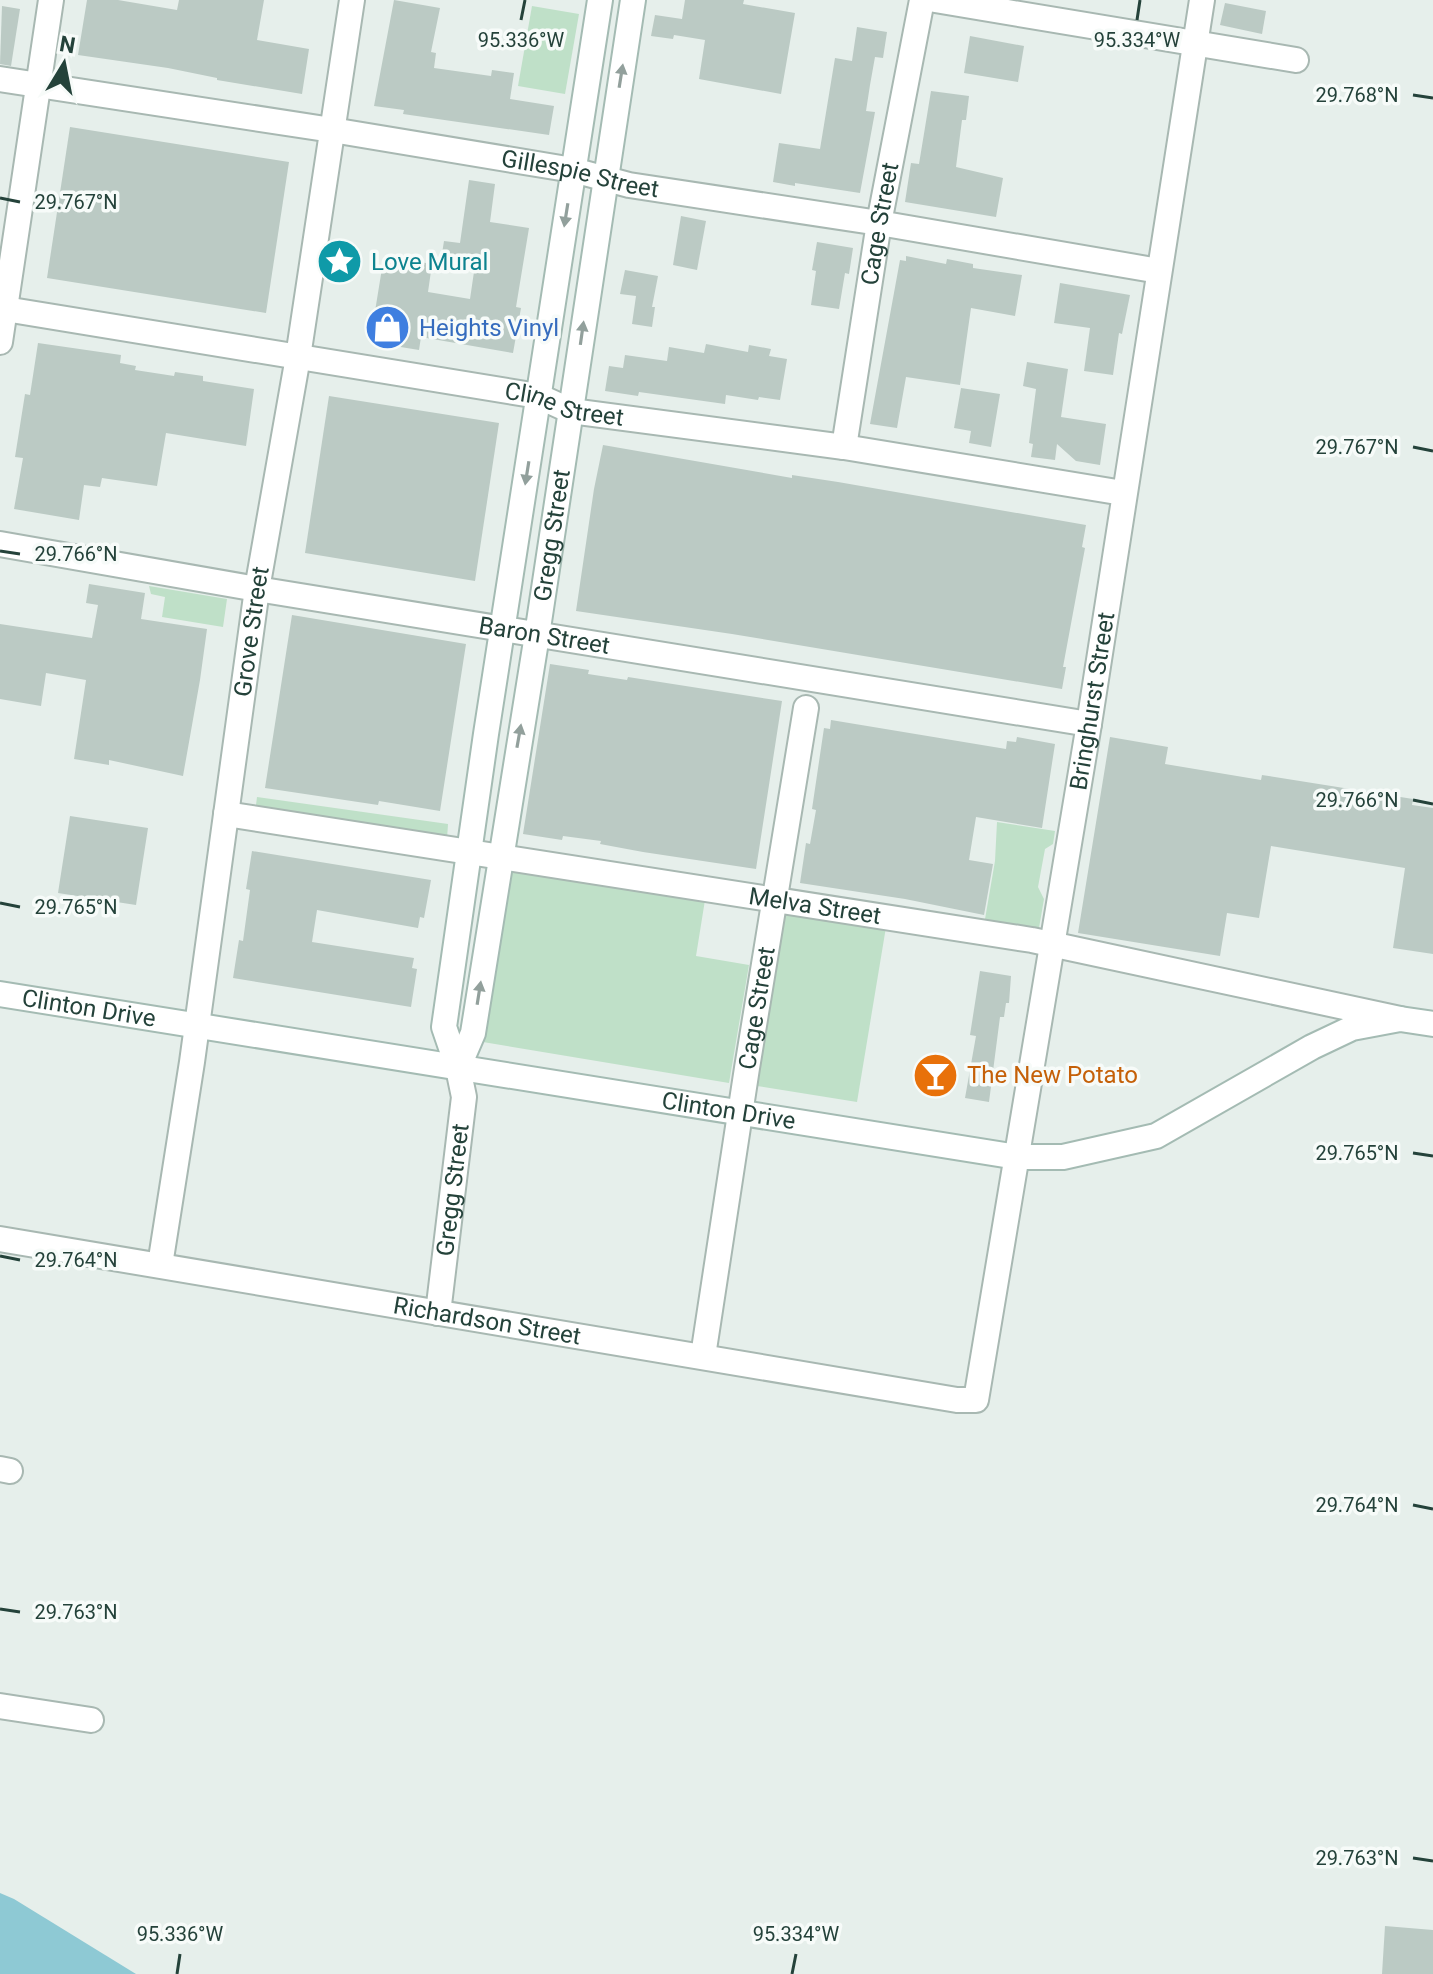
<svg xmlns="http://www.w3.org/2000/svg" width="1433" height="1974" font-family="Roboto,sans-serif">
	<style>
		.green { fill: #bfe0c8 }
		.water { fill: #8ec9d4 }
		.building { fill: #bbcac4 }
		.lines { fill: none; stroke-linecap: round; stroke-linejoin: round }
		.street-casing { stroke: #a8b8b2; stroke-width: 28 }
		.secondary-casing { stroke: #a4bbb3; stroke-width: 28 }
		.street { stroke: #fff; stroke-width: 24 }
		.secondary { stroke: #fff; stroke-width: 24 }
		.oneway { fill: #92a09c }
		.ticks { fill: none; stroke: #24423a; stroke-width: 3 }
		.labels { text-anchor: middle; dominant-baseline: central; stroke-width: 7; stroke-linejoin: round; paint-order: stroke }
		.street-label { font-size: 24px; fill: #24423a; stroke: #f7fbf9 }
		.culture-label { font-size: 24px; fill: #0d838f; stroke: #f7fbf9; text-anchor: start }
		.shop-label { font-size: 24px; fill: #366cbe; stroke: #f7fbf9; text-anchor: start }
		.food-label { font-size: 24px; fill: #c56008; stroke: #f7fbf9; text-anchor: start }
		.ticks-label { font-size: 20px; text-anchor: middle; fill: #24423a; stroke: #f7fbf9; stroke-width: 7; stroke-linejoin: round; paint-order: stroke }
	</style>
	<rect width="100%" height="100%" fill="#e6efeb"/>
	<g class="green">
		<polygon points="532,6 579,14 565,94 518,86"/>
		<polygon points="149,586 227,599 223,627 162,617 165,597 151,594"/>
		<polygon points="257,797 448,824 447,839 255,813"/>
		<polygon points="997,822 1055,831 1053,844 1045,849 1038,887 1044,899 1039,928 1034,933 984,925 995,861"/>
		<polygon points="512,867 705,900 696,956 749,965 729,1083 483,1042"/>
		<polygon points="786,911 886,927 857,1102 757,1086"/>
	</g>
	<polygon class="water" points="0,1893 14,1899 136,1974 0,1974"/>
	<g class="building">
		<polygon points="87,0 118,0 177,10 179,0 264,0 257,40 309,49 302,94 217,80 217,78 168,68 78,55"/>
		<polygon points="394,0 440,8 431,52 436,53 434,68 491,76 492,70 514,73 510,99 554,106 549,135 403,114 404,110 374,106"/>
		<polygon points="685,0 744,0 743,4 795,13 781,94 699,79 705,40 674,35 673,39 651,36 655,15 682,19"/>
		<polygon points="1225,3 1266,11 1262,34 1220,25"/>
		<polygon points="2,6 20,9 11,66 0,64"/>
		<polygon points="857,27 887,32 883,58 875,57 870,85 866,111 875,112 860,193 795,183 795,186 773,182 779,143 820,149 835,58 852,61"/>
		<polygon points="970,36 1024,46 1018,82 964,73"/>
		<polygon points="931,91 969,96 966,120 962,120 956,167 1003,178 996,217 905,202 911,163 919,164"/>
		<polygon points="70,127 289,162 266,313 47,278"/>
		<polygon points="469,180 495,184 490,222 529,228 516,307 521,308 513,353 421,337 419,350 370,342 384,256 432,264 428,292 470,299 475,265 441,260 444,241 460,243"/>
		<polygon points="681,216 706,221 697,270 673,265"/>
		<polygon points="817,242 853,248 849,274 845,273 839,309 811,305 816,271 812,270"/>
		<polygon points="906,256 946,264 947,259 973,264 973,268 1022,275 1015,316 971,308 960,385 906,377 897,428 870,424 900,260 906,261"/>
		<polygon points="625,270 658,276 652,307 655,307 652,327 632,324 636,296 620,294"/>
		<polygon points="1060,283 1130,295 1122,334 1119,333 1113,375 1084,371 1090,328 1054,323"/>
		<polygon points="38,343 121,355 120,363 136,366 135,370 174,376 175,372 203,376 203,381 254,389 246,446 166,433 157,486 102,478 100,487 84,485 79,520 14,509 23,458 15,457 25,394 30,395"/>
		<polygon points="706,344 748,352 749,345 771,349 769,356 787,359 780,400 759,397 758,400 726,395 725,404 639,392 638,396 605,391 609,366 623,368 625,355 667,361 669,347 704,353"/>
		<polygon points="1027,362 1068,369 1061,417 1106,424 1100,465 1076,461 1057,444 1055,460 1031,457 1033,444 1029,443 1036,389 1023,386"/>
		<polygon points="961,388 1000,394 991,447 969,443 971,431 954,428"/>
		<polygon points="329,396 499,423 475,581 305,553"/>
		<polygon points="603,445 792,478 792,475 838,482 1086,525 1082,547 1085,548 1063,667 1066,667 1062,689 732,634 576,611 594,489"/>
		<polygon points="89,584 145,593 141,619 207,629 200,680 183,776 109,760 109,765 74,759 86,680 46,673 41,706 0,699 0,624 92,638 98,605 86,603"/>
		<polygon points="292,615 466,644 440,811 379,801 378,805 265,788"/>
		<polygon points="550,664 589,670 588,674 627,680 628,677 782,701 756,869 643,852 600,844 601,841 563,836 562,840 523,834"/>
		<polygon points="831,720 1006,749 1007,741 1016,742 1017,737 1055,744 1042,828 976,817 969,860 993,864 984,915 905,899 800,883 806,843 810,844 816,810 812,809 824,728 830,729"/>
		<polygon points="1110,737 1168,747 1165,764 1261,780 1262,775 1413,799 1412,805 1433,808 1433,954 1393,948 1405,868 1271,846 1259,918 1227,913 1220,956 1078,933"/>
		<polygon points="70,816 148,828 136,905 58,893"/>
		<polygon points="252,851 431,880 424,918 420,917 418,928 317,910 312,942 414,958 412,968 417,969 411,1007 233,978 239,940 243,941 250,890 246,889"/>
		<polygon points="980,971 1011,976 1009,1003 1006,1003 1004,1017 1000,1017 989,1102 965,1098 976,1036 970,1035"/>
		<polygon points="1385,1926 1433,1930 1433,1974 1382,1974"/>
	</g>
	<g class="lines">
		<defs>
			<g id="street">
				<polyline points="935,0 1296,60"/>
				<path id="s1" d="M0,79L332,130L573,170L629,185L879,223L1159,271"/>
				<path id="s2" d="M5,309L538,396L571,411L844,447L1123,493"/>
				<polyline points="0,342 51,0"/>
				<path id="s3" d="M844,447L879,223L922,0"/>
				<path id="s4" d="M0,544L257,589L1089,724"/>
				<path id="s5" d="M226,814L1032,940L1400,1019"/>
				<path id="s6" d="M0,1239L957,1400H976L1089,724L1202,0"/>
				<path id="s7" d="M160,1265L192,1062L257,589L298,357L352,0"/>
				<path id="s8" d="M438,1313L464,1097L458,1068"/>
				<path id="s9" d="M703,1356L747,1068L806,708"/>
				<polyline points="0,1469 10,1471"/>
				<polyline points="0,1706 91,1720"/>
			</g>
			<g id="secondary">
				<path id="s10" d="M0,994L1017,1157H1063L1156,1136L1312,1047L1352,1028L1400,1019L1433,1024"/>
				<path id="s11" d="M458,1068L473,1033L537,635L633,0"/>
				<polyline points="458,1068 444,1027 486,734 600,0"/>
			</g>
		</defs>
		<use href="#street" class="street-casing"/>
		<use href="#secondary" class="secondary-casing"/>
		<use href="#street" class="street"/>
		<use href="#secondary" class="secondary"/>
	</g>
	<defs><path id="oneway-solid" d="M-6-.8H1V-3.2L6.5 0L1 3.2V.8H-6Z" transform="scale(2)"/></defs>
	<g class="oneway">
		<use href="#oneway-solid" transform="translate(621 76) rotate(-81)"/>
		<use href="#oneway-solid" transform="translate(566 215) rotate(99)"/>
		<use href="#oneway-solid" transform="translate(582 333) rotate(-82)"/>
		<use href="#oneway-solid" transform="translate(527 473) rotate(99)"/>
		<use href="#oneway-solid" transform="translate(519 736) rotate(-80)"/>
		<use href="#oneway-solid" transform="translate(479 993) rotate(-81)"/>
	</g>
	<path class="ticks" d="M521,20L525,0M1137,20L1140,0M1413,95L1433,98M0,198L20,202M1413,447L1433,451M0,551L20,554M1413,800L1433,804M0,903L20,907M1413,1153L1433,1156M0,1256L20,1260M1413,1505L1433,1509M0,1609L20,1612M1413,1858L1433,1861M177,1974L180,1954M792,1974L796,1954"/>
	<defs>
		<symbol id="sight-disc" viewBox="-11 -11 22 22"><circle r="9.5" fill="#0f9aa8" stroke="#f7fbf9"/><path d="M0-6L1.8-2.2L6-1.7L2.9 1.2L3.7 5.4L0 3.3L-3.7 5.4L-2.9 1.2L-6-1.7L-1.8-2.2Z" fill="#fff"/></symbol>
		<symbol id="shop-disc" viewBox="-11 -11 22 22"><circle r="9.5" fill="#3f7fe0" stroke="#f7fbf9"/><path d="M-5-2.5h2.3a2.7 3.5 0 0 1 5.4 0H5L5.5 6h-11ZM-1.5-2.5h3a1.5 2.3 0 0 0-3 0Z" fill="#fff"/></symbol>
		<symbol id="bar-disc" viewBox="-11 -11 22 22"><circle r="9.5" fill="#e8710a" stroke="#f7fbf9"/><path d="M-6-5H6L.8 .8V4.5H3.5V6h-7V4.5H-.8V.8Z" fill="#fff"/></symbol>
	</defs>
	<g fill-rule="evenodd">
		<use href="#sight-disc" x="314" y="236" width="51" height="51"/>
		<use href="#shop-disc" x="362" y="302" width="51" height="51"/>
		<use href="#bar-disc" x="910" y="1050" width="51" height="51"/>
	</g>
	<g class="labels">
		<g class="street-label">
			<text stroke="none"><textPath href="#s1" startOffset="588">Gillespie Street</textPath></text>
			<text stroke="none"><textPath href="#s3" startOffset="226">Cage Street</textPath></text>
			<text stroke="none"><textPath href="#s2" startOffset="568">Cline Street</textPath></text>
			<text stroke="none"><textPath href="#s11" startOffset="542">Gregg Street</textPath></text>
			<text stroke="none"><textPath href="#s7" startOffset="640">Grove Street</textPath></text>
			<text stroke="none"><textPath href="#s4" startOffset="552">Baron Street</textPath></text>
			<text stroke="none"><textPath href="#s6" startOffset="1698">Bringhurst Street</textPath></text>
			<text stroke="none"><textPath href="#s5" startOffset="596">Melva Street</textPath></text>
			<text stroke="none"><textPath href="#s10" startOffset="90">Clinton Drive</textPath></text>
			<text stroke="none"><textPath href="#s9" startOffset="352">Cage Street</textPath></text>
			<text stroke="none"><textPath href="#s10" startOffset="738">Clinton Drive</textPath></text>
			<text stroke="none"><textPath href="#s8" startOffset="124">Gregg Street</textPath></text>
			<text stroke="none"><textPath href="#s6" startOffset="494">Richardson Street</textPath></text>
		</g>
		<g class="culture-label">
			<text x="371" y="262">Love Mural</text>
		</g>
		<g class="shop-label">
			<text x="419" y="328">Heights Vinyl</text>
		</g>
		<g class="food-label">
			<text x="967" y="1075">The New Potato</text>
		</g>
	</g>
	<g class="ticks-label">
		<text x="521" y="47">95.336°W</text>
		<text x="1137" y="47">95.334°W</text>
		<text x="1357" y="102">29.768°N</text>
		<text x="76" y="209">29.767°N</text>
		<text x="1357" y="454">29.767°N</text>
		<text x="76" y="561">29.766°N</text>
		<text x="1357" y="807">29.766°N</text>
		<text x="76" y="914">29.765°N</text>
		<text x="1357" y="1160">29.765°N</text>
		<text x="76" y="1267">29.764°N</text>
		<text x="1357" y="1512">29.764°N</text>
		<text x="76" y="1619">29.763°N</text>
		<text x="1357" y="1865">29.763°N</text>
		<text x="180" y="1941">95.336°W</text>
		<text x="796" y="1941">95.334°W</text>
	</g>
	<g transform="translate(64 64) rotate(10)" stroke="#f7fbf9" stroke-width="6" paint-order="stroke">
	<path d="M0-6L14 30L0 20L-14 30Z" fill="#24423a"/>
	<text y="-12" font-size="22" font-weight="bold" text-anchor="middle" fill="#24423a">N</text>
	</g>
</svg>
